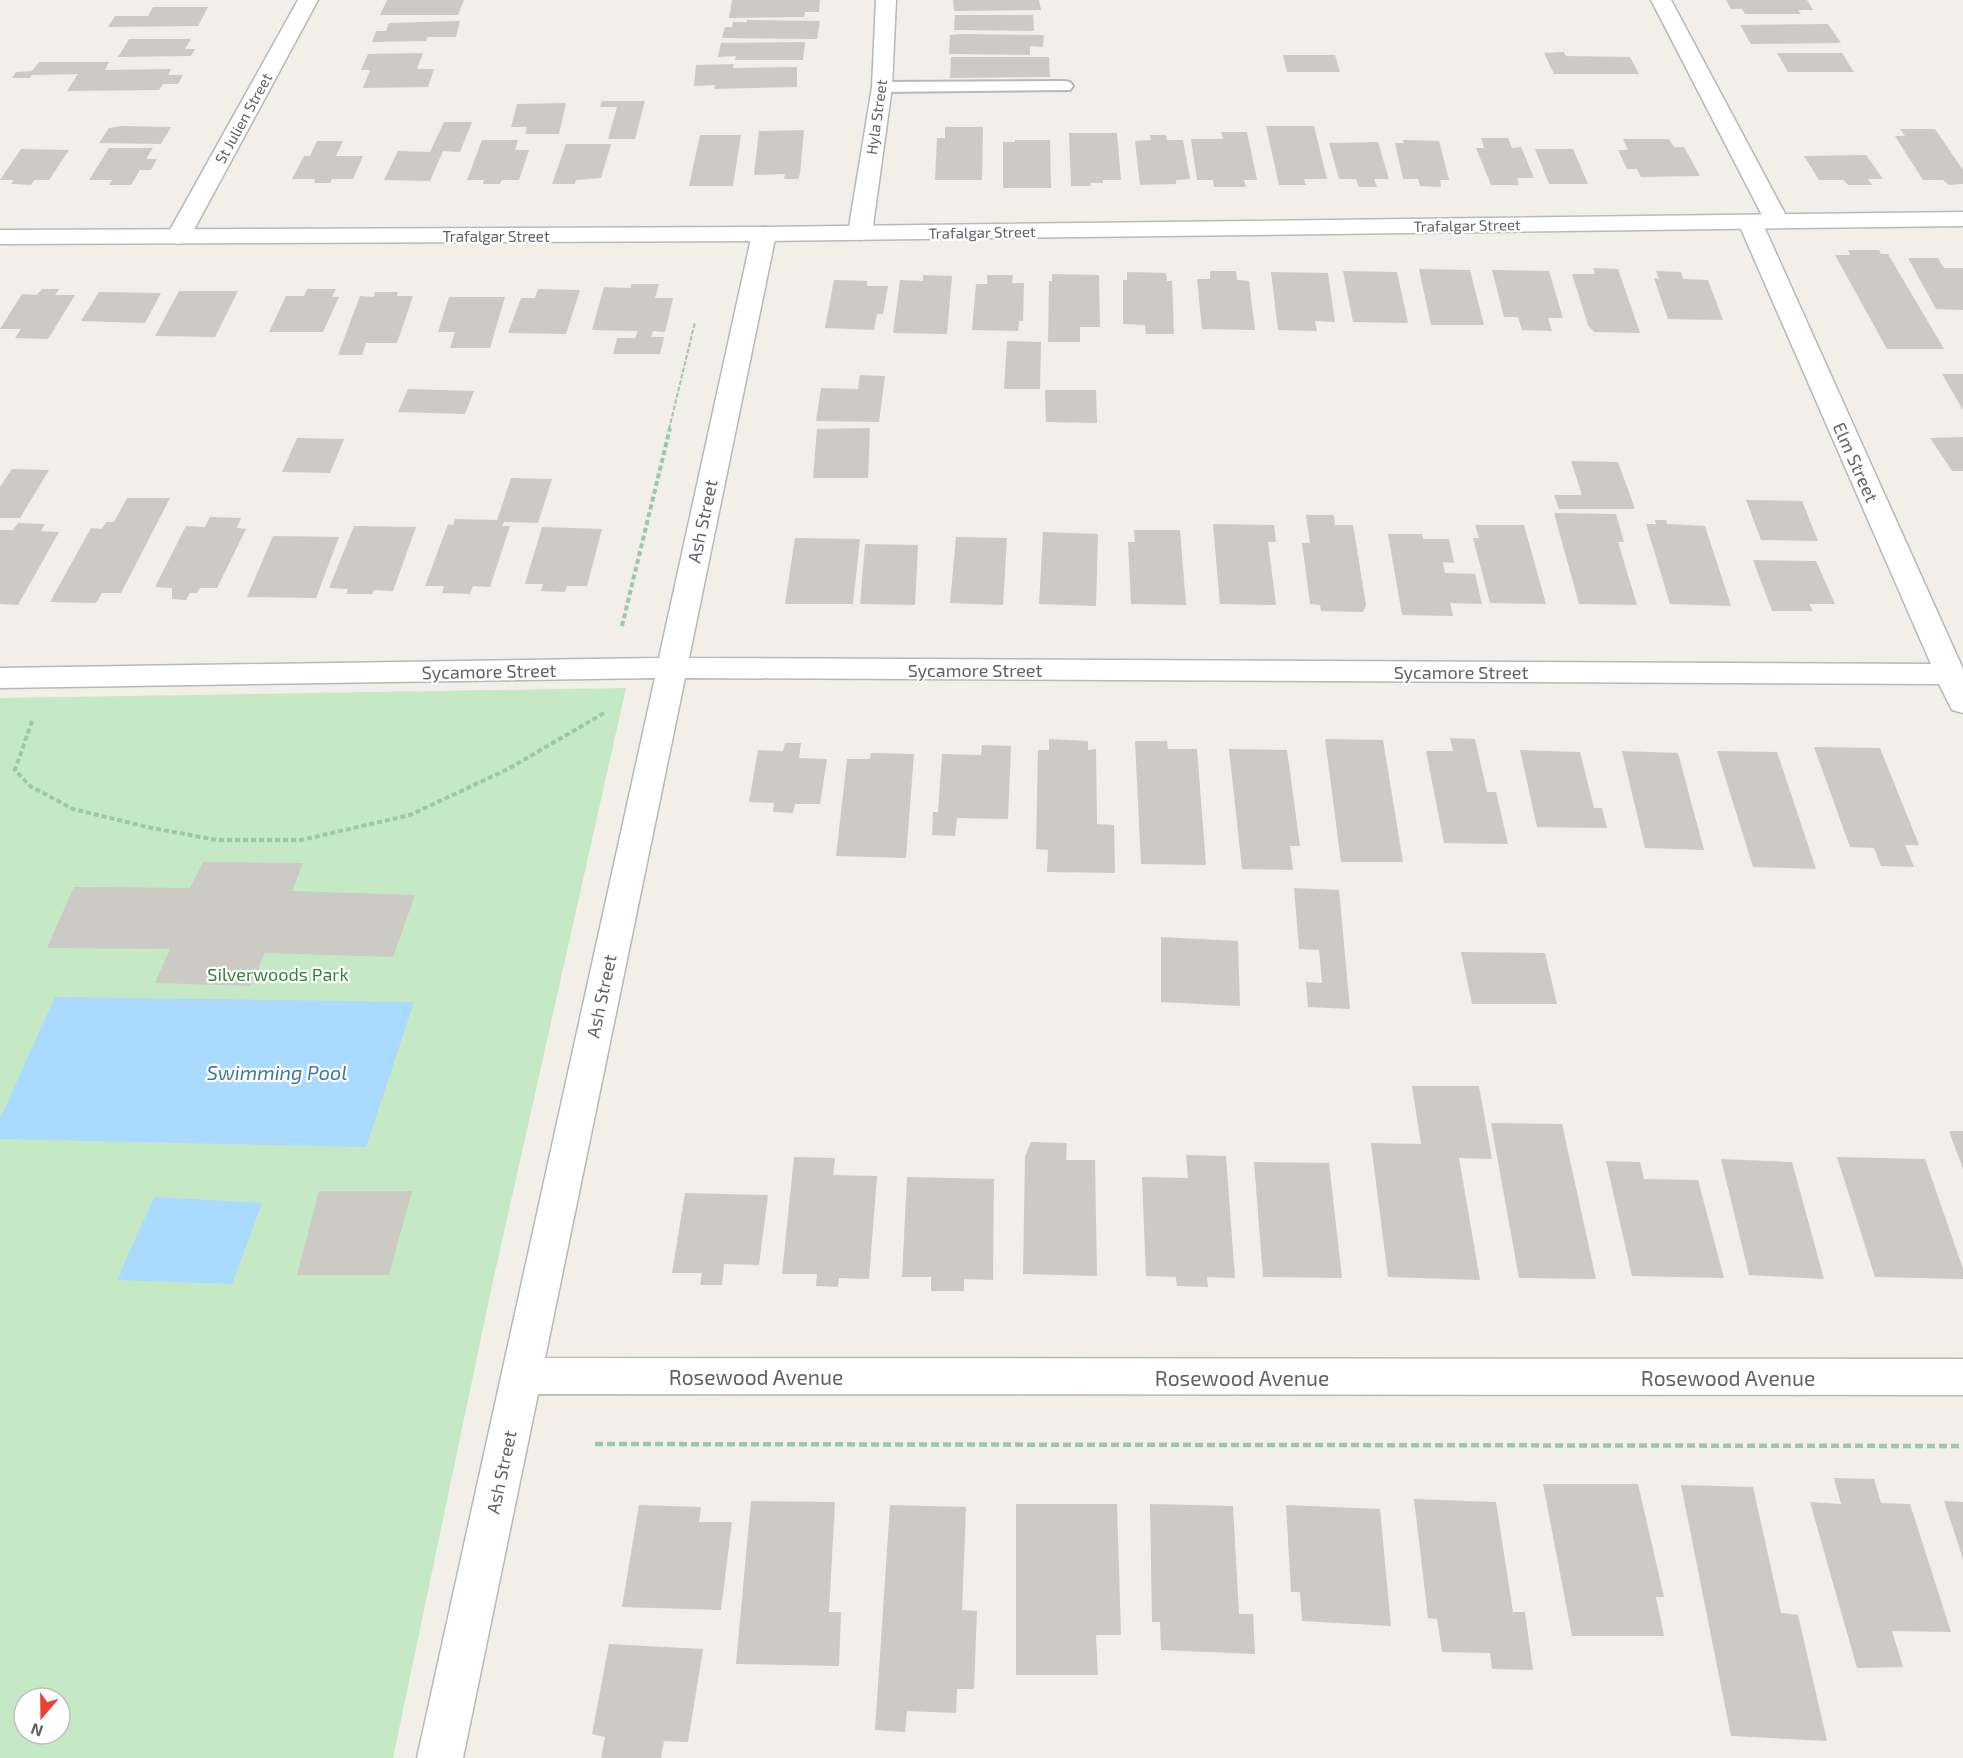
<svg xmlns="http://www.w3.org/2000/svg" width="1963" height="1758" font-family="'Exo 2',sans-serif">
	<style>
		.green { fill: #c5e8c5; fill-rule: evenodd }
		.water { fill: #aadaff }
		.building { fill: #cccac5 }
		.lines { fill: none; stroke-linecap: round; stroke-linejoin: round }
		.service-casing { stroke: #b5b8bc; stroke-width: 4 }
		.minor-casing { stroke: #b5b8bc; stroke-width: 3 }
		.secondary-casing { stroke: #b6babf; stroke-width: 3 }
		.path-far2 { stroke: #9cc7a9; stroke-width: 2; stroke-dasharray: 4.5 2; stroke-linecap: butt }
		.path-far1 { stroke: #9cc7a9; stroke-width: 4; stroke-dasharray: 5 3; stroke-linecap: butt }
		.path { stroke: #9cc7a9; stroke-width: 4.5; stroke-dasharray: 8 4; stroke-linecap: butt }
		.service { fill: #fff; fill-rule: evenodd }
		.minor { fill: #fff; fill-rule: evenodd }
		.secondary { fill: #fff; fill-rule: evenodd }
		.labels { text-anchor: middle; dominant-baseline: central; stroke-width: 4.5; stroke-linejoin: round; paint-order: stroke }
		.far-street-label { font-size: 15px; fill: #5f6368; stroke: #fff }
		.street-label { font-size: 18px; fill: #5f6368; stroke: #fff }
		.park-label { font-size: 18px; fill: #348238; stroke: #fff }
		.water-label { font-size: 20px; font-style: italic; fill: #4174aa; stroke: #fff }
		.near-street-label { font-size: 21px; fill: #5f6368; stroke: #fff }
	</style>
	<rect width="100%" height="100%" fill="#f1efe8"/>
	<path class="green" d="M626,688L491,1290L393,1758H0V698ZM24,1698H60V1734H24Z"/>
	<g class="water">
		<polygon points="55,997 414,1002 366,1147 0,1139 0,1119"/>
		<polygon points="154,1197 262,1203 232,1284 117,1280"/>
	</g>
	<g class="building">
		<polygon points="387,0 464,0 458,15 380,15"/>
		<polygon points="732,0 820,0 819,12 805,12 804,17 729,18"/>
		<polygon points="953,0 1039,0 1041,10 954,11"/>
		<polygon points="1726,0 1807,0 1813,10 1798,10 1801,14 1745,14 1742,9 1731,9"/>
		<polygon points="153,7 208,7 198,26 108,27 115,16 148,16"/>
		<polygon points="955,15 1033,15 1034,31 954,30"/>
		<polygon points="747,20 820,21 817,39 722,38 725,27 732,27 733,22 747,22"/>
		<polygon points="460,21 456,37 427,37 426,41 372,42 376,31 386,31 389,23"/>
		<polygon points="1828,24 1841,43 1751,44 1740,25"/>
		<polygon points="961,34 1044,35 1043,47 1030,46 1030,55 949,54 950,35"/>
		<polygon points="129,39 191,39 185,49 195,49 191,56 118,57"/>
		<polygon points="805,42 803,60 735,60 736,56 718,57 721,43"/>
		<polygon points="1564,52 1566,56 1630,57 1639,74 1554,74 1544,53"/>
		<polygon points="423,53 417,69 434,69 428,87 363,88 370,70 361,70 368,54"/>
		<polygon points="1777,53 1842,53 1854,72 1788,72"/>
		<polygon points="1283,55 1335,55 1340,72 1287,72"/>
		<polygon points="951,57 1049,57 1050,77 950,78"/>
		<polygon points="39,62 109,62 105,70 171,69 168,75 183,75 178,84 163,84 159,90 67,91 78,74 32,75 30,78 12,78 16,72 32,71"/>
		<polygon points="734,64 733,68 797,67 797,87 714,89 715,85 694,86 696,65"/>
		<polygon points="602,101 645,101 635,139 608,139 617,107 600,107"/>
		<polygon points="566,103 559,134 525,134 527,127 511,127 517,104"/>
		<polygon points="444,122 472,122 460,152 443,151 430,181 384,180 398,151 430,152"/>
		<polygon points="123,126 171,127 161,144 99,143 109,128"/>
		<polygon points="1266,126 1314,126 1327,179 1304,179 1306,185 1279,185"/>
		<polygon points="945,127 983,127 982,180 935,180 937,138 945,138"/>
		<polygon points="1900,129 1935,129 1963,170 1963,184 1949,185 1943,180 1923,180 1895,136 1905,136"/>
		<polygon points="804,130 800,174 798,179 784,179 785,174 754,175 759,131"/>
		<polygon points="1221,132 1247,132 1257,180 1244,180 1246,187 1214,187 1213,180 1197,180 1191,139 1223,139"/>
		<polygon points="1069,133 1117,133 1121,180 1103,180 1103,183 1090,183 1091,186 1071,186"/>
		<polygon points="700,135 741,135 733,186 689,186"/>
		<polygon points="1150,135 1166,135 1167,140 1183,140 1190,179 1176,180 1176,184 1140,185 1135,141 1151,140"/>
		<polygon points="1481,138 1508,138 1512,148 1521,147 1534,178 1517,178 1519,185 1491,185 1476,148 1484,148"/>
		<polygon points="1623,139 1669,139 1674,147 1684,147 1700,176 1641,177 1637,169 1627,169 1618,150 1628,150"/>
		<polygon points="482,140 518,140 515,150 529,150 519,180 502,180 500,184 483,184 484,180 467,180"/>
		<polygon points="1015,140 1050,140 1051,188 1003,188 1003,142 1015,142"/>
		<polygon points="1403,140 1439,141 1449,180 1440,180 1441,187 1420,186 1418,179 1403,179 1395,143 1404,143"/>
		<polygon points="317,141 343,141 336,156 363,156 353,179 332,179 330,183 314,183 315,179 292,179 304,156 310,156"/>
		<polygon points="1378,142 1389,179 1374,179 1377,187 1359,187 1356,179 1339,179 1329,143"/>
		<polygon points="566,144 611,144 601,178 576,180 575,184 552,184"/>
		<polygon points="109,148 153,148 146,159 157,159 151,170 140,170 131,185 109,185 112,180 89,180"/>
		<polygon points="21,149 69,150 49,180 34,180 31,185 11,184 14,180 0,180"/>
		<polygon points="1535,149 1573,149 1588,184 1549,184"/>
		<polygon points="1866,155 1883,179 1868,179 1872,185 1848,185 1844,180 1819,180 1804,156"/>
		<polygon points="1848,250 1879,250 1881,254 1888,254 1944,349 1887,349 1835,255 1850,255"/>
		<polygon points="1908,258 1938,258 1944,268 1963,268 1963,310 1936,309"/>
		<polygon points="1593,268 1618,269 1640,333 1594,332 1588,325 1572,274 1595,274"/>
		<polygon points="1419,269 1470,270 1484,325 1431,325"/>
		<polygon points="1492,270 1549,271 1563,318 1548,318 1552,331 1522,330 1518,317 1504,317"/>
		<polygon points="1210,271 1236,271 1237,280 1249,281 1255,330 1202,329 1197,279 1210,279"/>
		<polygon points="1343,271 1397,272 1408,323 1353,322"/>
		<polygon points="1656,271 1681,272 1683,279 1708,280 1723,320 1668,319 1654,278 1659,279"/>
		<polygon points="1127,272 1166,273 1167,281 1172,281 1174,334 1146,334 1145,325 1123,324 1123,280 1127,280"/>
		<polygon points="1271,272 1328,273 1335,322 1315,321 1317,331 1278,330"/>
		<polygon points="1052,274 1099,275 1100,327 1080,327 1080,342 1048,342 1049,281 1052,281"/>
		<polygon points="923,275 952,276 947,334 893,333 900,280 923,281"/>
		<polygon points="987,275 1013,275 1012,283 1024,283 1023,321 1019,321 1018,331 972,330 976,284 987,284"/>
		<polygon points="834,280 867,281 867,286 888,286 883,314 877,314 874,330 825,328"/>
		<polygon points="631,284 659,284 655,298 673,298 665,332 653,331 651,337 664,337 660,354 613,354 617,338 635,338 638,331 592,330 604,287 631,288"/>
		<polygon points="42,289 59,289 55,295 75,295 48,339 15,338 21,329 0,329 22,294 37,295"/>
		<polygon points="307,289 336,289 332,297 339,297 323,332 269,332 286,296 304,296"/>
		<polygon points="538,289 580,290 566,334 508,333 521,298 535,298"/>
		<polygon points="179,291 238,291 215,337 155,336"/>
		<polygon points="99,292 161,293 145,323 81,321"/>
		<polygon points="375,292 398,292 397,296 413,296 397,343 366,343 362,355 338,355 360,296 374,297"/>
		<polygon points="449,297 505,297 490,348 450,348 455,332 438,332"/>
		<polygon points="1007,341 1041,342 1040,389 1004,389"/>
		<polygon points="1942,374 1963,374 1963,410"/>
		<polygon points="860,375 885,376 879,422 816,421 821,388 858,389"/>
		<polygon points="408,389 474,391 465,414 398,412"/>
		<polygon points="1045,390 1096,390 1097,423 1046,422"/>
		<polygon points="870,428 868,478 813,478 817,429"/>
		<polygon points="1963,437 1963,471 1952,471 1930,438"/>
		<polygon points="297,438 344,439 330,473 282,472"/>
		<polygon points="1571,461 1618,462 1635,509 1559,509 1554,495 1582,495"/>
		<polygon points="12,469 49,470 20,518 0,518 0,487"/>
		<polygon points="511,478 552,479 538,523 504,522 502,526 510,526 490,587 473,586 470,594 442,593 444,586 425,586 448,524 453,525 455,519 497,520"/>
		<polygon points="127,498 170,498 121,593 102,593 96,603 50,602 91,528 102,529 106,522 114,522"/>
		<polygon points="1746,500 1802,501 1818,541 1761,540"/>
		<polygon points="1554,513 1616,514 1624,542 1618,542 1637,605 1579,604"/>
		<polygon points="1306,515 1334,515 1335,525 1353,525 1366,605 1363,612 1321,611 1320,605 1310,604 1302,543 1310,543"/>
		<polygon points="210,517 241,518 237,528 246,529 217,588 200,588 197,593 190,593 186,600 172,599 172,588 155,587 186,526 205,527"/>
		<polygon points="1655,520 1666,520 1667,524 1705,526 1731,606 1670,604 1646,524 1656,524"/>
		<polygon points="18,523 45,524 41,531 59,532 18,605 0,604 0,530 13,530"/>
		<polygon points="1213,524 1274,525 1276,542 1268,542 1276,605 1220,604"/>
		<polygon points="1475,525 1524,525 1546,604 1490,603 1473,538 1479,538"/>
		<polygon points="354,526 416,527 393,591 374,590 372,594 346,594 348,589 329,588"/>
		<polygon points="542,527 602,529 587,586 567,586 565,592 541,591 543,584 525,584"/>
		<polygon points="1134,530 1180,530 1186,605 1131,604 1128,542 1135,542"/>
		<polygon points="1043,532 1098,534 1096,606 1039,604"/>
		<polygon points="1388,534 1422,534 1423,539 1449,539 1454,563 1443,562 1445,573 1475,574 1482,604 1450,603 1453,616 1402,615"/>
		<polygon points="273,536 339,537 316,598 247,597"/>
		<polygon points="956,537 1007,538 1003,605 950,603"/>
		<polygon points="795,538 860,539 853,604 785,604"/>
		<polygon points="865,544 918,545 915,605 860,604"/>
		<polygon points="1753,560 1816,561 1835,604 1809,604 1813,611 1772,611"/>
		<polygon points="1450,738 1475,739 1487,792 1496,792 1508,844 1444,843 1426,751 1453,751"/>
		<polygon points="1049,739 1088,741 1088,750 1096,749 1097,824 1114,825 1115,873 1047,872 1048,850 1036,849 1038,750 1049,750"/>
		<polygon points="1325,739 1383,740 1403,862 1341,862"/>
		<polygon points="1135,741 1167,741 1168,749 1197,749 1206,865 1141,864"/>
		<polygon points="785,743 801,743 799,758 827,759 820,804 795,804 793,813 773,812 774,803 749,802 758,750 783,751"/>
		<polygon points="982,745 1011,746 1008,819 957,818 955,836 932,835 933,812 938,812 942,754 981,755"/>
		<polygon points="1814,747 1880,748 1919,845 1905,845 1914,867 1881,866 1874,848 1850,847"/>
		<polygon points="1229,749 1287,750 1300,846 1290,846 1293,870 1242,869"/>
		<polygon points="1520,750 1580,752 1594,808 1602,808 1607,828 1537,827"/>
		<polygon points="1622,751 1678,753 1704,850 1645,848"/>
		<polygon points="1717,751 1777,752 1816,869 1753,867"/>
		<polygon points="871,753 914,754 906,858 836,856 847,759 870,759"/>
		<polygon points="203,862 303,863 292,891 415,895 393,957 265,953 250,986 155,983 170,949 47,948 74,887 190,888"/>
		<polygon points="1294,888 1339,890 1350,1009 1308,1007 1306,982 1322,983 1319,950 1299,949"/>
		<polygon points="1161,937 1238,941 1240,1006 1161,1002"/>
		<polygon points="1461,952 1545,953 1557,1004 1472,1004"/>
		<polygon points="1412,1086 1479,1086 1492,1159 1459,1158 1480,1280 1388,1277 1371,1143 1421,1144"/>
		<polygon points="1491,1123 1562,1124 1596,1279 1519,1278"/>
		<polygon points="1949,1131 1963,1131 1963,1169"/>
		<polygon points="1031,1142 1067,1143 1066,1160 1095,1160 1097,1276 1023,1274 1025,1157"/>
		<polygon points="1186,1155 1226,1156 1235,1278 1207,1277 1208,1287 1177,1286 1176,1277 1146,1276 1142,1177 1188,1178"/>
		<polygon points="794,1157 835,1158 833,1175 877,1176 869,1279 839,1278 838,1287 816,1286 817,1274 782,1274"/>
		<polygon points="1837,1157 1925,1159 1963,1269 1963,1279 1875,1277"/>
		<polygon points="1721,1159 1792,1162 1824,1279 1749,1275"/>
		<polygon points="1606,1161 1640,1162 1644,1179 1698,1180 1724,1278 1632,1276"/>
		<polygon points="1254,1162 1329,1163 1342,1278 1263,1277"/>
		<polygon points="907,1177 994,1179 993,1280 964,1279 964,1291 931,1291 931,1277 902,1277"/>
		<polygon points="319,1191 412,1191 389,1275 297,1275"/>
		<polygon points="685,1193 768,1195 759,1265 724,1264 722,1285 700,1285 702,1273 672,1273"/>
		<polygon points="1834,1478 1874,1479 1881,1503 1910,1504 1951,1632 1892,1631 1903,1667 1857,1668 1810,1502 1841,1504"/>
		<polygon points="1543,1484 1638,1484 1664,1597 1656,1597 1664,1636 1572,1636"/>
		<polygon points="1681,1485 1753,1487 1781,1613 1798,1615 1827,1741 1731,1736"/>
		<polygon points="1414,1499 1496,1502 1513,1612 1525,1612 1533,1670 1492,1669 1490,1653 1442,1652 1437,1619 1428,1618"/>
		<polygon points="751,1501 835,1502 829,1612 841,1612 839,1666 736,1664"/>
		<polygon points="1944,1501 1963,1502 1963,1559"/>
		<polygon points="1016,1504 1117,1504 1121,1635 1096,1635 1098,1675 1016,1675"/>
		<polygon points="1150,1504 1233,1506 1239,1614 1253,1614 1255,1654 1161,1650 1160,1622 1152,1622"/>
		<polygon points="639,1505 701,1507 699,1522 732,1522 721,1610 622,1607"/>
		<polygon points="890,1505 966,1507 962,1610 977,1611 974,1689 957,1689 956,1713 907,1711 905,1732 875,1730"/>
		<polygon points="1286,1505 1380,1509 1391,1626 1302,1621 1300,1592 1291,1592"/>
		<polygon points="609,1644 703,1649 688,1742 664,1741 661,1758 601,1758 605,1737 592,1734"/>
	</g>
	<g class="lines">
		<defs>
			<polygon id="service" points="1064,81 1070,82 1073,86 1070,90 882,92 876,91 873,87 876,83 882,82"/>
			<g id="minor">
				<polygon points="298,0 318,0 190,237 186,242 178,244 170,242 166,237"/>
				<polygon points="876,0 896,0 892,87 872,233 868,238 860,240 852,238 848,233 872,87"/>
				<polygon points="1651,0 1671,0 1789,221 1785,226 1777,228 1769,226 1765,221"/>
				<polygon points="1750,215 1758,217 1762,222 1963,669 1963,713 1952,710 1939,684 685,678 545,1358 1963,1359 1963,1395 538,1394 463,1758 417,1758 655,678 0,688 0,668 659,658 752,234 756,229 764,227 772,229 776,234 689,658 1931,664 1738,222 1742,217"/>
			</g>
			<polygon id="secondary" points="1963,212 1963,226 764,241 0,244 0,230 764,227"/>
		</defs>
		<use href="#service" class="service-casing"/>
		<use href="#minor" class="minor-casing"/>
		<use href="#secondary" class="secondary-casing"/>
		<polyline class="path-far2" points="669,429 695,322"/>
		<g class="path-far1">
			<polyline points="622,626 670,428"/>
			<polyline points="32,721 15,770 30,786 73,809 147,827 217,840 301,840 410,815 508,769 604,713"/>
		</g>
		<polyline class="path" points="595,1444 1963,1446"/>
		<use href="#service" class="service"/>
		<use href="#minor" class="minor"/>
		<use href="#secondary" class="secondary"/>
	</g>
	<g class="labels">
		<g class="far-street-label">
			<text transform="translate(876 117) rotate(-82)">Hyla Street</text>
			<text transform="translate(243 118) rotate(-61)">St Julien Street</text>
			<text transform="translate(1467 225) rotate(-1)">Trafalgar Street</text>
			<text transform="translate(982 232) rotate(-1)">Trafalgar Street</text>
			<text x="496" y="236">Trafalgar Street</text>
		</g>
		<g class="street-label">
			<text transform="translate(1856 462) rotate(66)">Elm Street</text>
			<text transform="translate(702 521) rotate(-78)">Ash Street</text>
			<text x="975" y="670">Sycamore Street</text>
			<text transform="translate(489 671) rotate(-1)">Sycamore Street</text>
			<text x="1461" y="672">Sycamore Street</text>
			<text transform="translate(601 996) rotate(-78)">Ash Street</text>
			<text transform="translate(501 1472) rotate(-78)">Ash Street</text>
		</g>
		<g class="park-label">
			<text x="278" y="974">Silverwoods Park</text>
		</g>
		<g class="water-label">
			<text x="277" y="1072">Swimming Pool</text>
		</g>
		<g class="near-street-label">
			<text x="756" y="1376">Rosewood Avenue</text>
			<text x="1242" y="1377">Rosewood Avenue</text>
			<text x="1728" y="1377">Rosewood Avenue</text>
		</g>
	</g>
	<g transform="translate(42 1716) rotate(200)"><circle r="28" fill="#ffffff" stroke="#bfc1c3" stroke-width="1.5"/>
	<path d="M0-4.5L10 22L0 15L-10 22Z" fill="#ea4335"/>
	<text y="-9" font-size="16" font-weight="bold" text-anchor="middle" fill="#5f6368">N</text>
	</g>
</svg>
